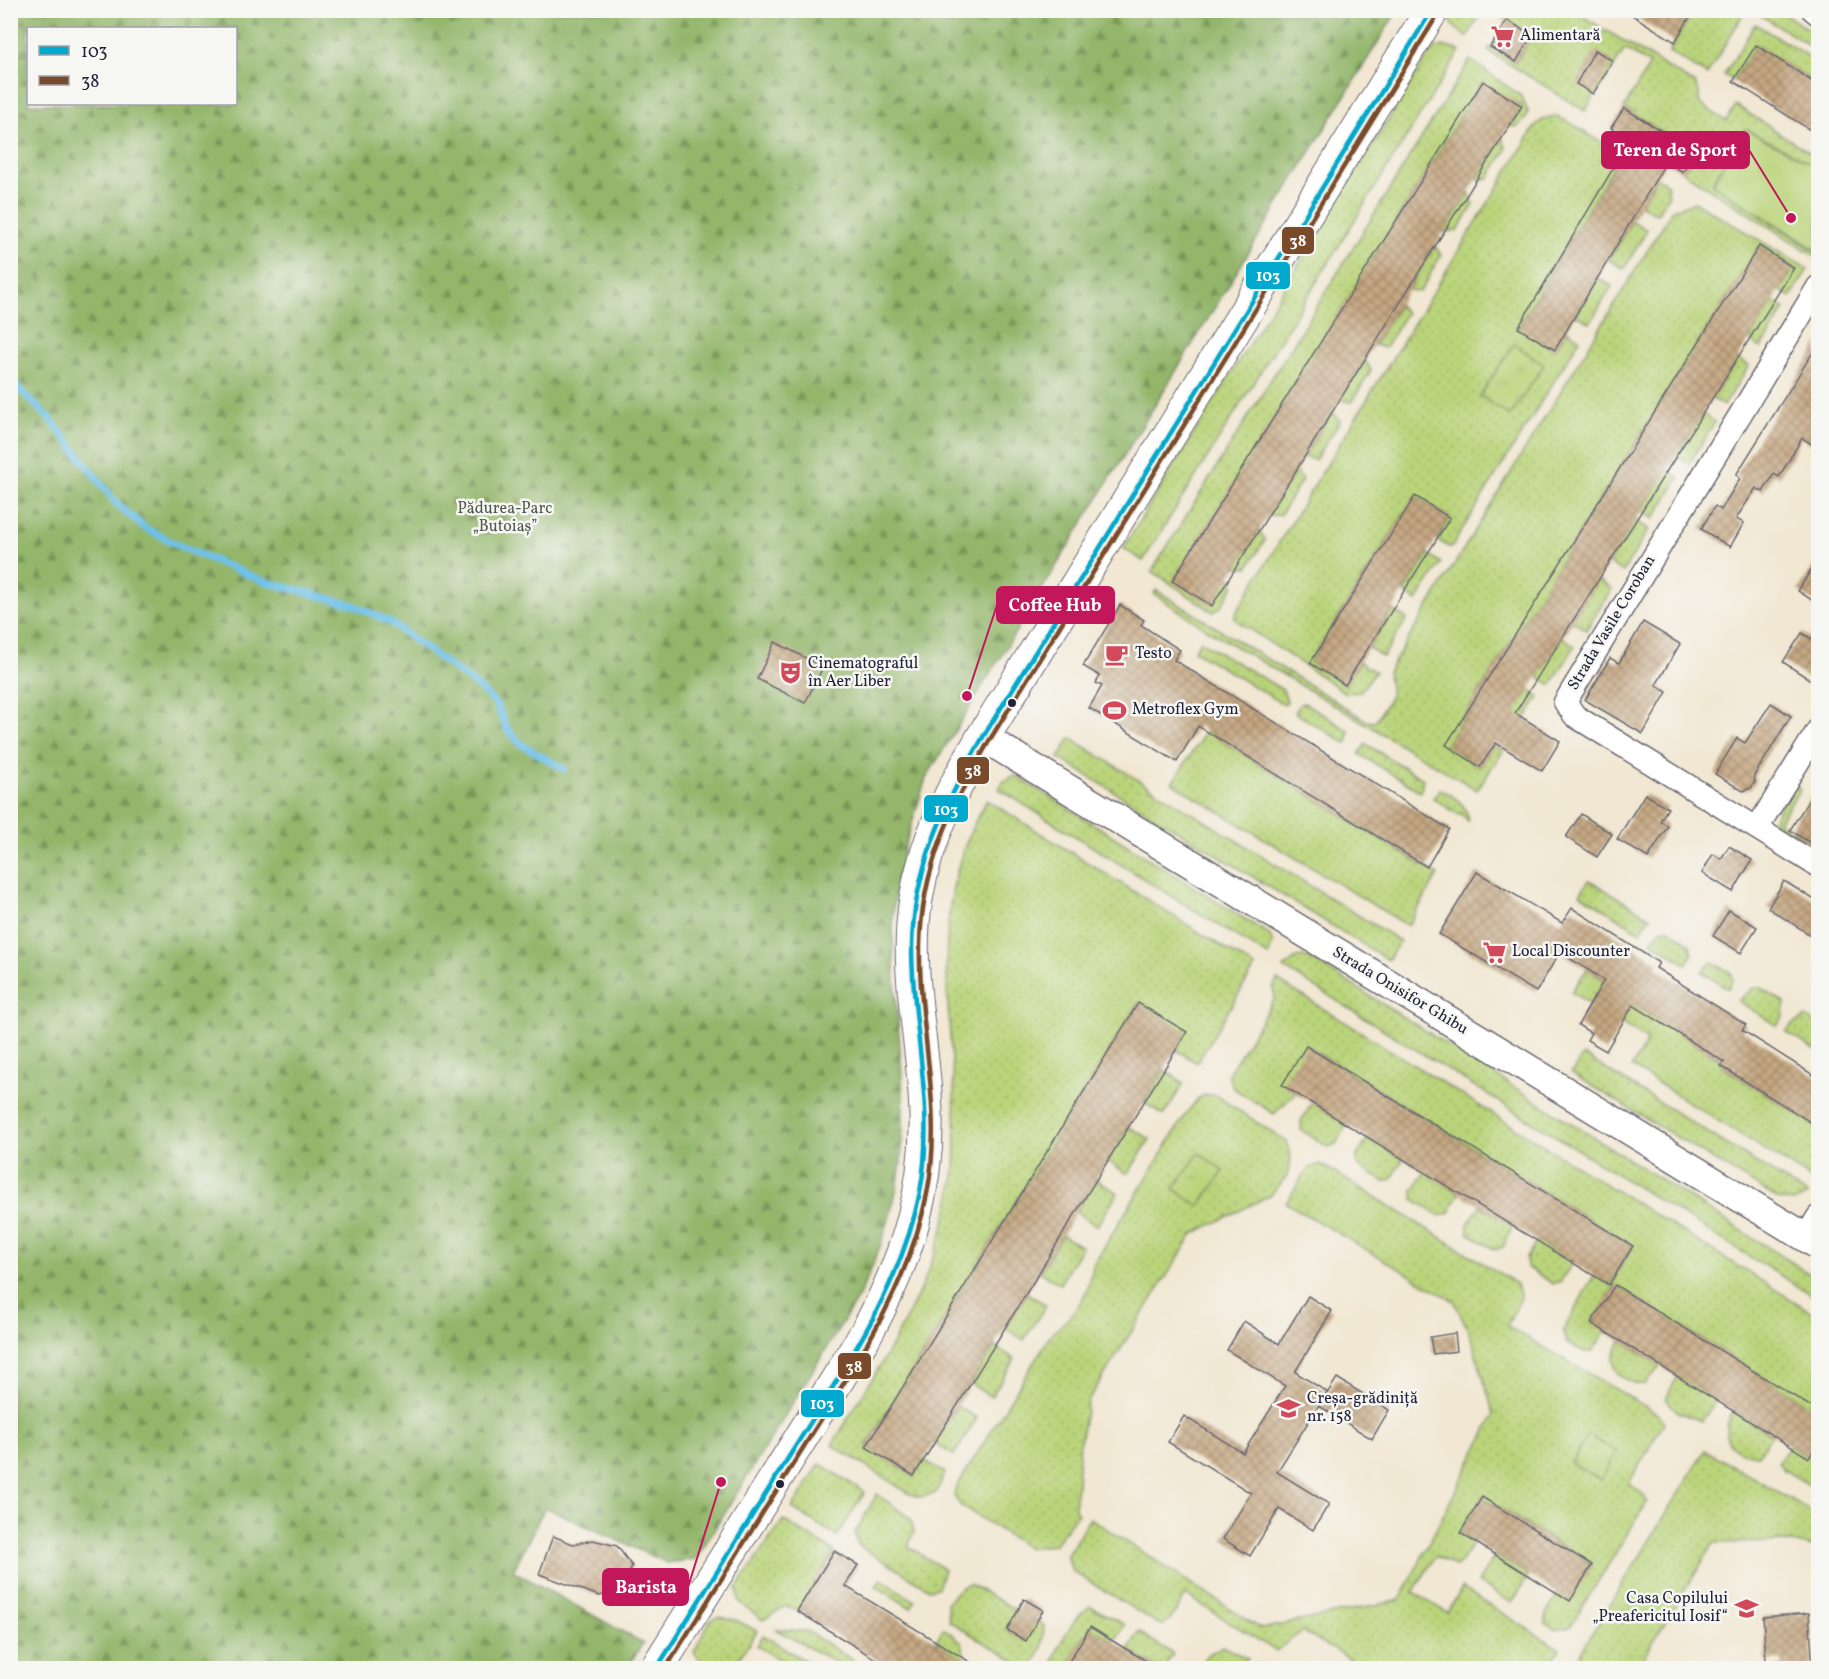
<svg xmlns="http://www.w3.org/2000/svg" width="1829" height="1679" font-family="Vollkorn,serif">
<defs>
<pattern id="grass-dots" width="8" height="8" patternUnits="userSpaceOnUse" patternTransform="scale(1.5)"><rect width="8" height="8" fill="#bad47a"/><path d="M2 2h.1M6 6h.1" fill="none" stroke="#a0b66a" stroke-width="1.8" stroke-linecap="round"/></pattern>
<pattern id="forest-firs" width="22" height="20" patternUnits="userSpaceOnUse" patternTransform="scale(1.5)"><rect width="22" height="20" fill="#93b66a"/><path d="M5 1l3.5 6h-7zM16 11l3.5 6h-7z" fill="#789458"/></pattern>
<pattern id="park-tufts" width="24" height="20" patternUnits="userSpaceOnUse" patternTransform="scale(1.5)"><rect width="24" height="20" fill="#bad47a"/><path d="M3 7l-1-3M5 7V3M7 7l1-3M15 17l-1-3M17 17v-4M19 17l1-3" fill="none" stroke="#a0b66a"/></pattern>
<pattern id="building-cross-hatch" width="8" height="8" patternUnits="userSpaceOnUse" patternTransform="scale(1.5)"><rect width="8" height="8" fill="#c6a883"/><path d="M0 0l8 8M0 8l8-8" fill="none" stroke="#a0886c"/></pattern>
</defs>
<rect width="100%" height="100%" fill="#f6f6f2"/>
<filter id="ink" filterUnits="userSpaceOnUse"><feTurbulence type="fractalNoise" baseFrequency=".0167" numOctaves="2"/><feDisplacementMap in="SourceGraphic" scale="12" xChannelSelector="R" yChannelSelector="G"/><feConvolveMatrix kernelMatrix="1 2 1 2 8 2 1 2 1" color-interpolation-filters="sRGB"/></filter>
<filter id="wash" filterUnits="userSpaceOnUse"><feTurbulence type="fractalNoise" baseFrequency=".008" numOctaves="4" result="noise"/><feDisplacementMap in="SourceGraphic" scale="24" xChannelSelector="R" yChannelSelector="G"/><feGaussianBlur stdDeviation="1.35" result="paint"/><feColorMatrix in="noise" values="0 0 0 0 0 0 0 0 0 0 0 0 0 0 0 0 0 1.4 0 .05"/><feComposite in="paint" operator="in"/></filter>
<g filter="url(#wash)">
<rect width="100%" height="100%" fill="#f1e7d2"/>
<g fill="url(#grass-dots)" stroke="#6e7b5a" stroke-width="1.5">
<path d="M1455 11H1483L1467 37 1452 25 1450 18Z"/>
<path d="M1499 11H1574L1695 84 1699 92V103L1726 121 1736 105 1818 158V167L1745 129 1712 184 1818 253V258L1683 172 1695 152 1624 108 1650 64 1625 49 1585 111 1488 51 1490 47 1516 62 1532 36 1497 14Z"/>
<path d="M1694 11H1733L1742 16 1707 75 1669 52Z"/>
<path d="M1762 11H1779L1818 35V51L1760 15Z"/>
<path d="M1755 24 1818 62V85L1756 45 1733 81 1724 75Z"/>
<path d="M1443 46 1460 51 1143 561 1123 548 1429 54 1436 48Z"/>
<path d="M1470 60 1521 96 1528 111 1526 118 1517 127 1510 126 1522 106 1482 82 1173 581 1230 577 1234 585 1220 608 1213 612 1152 571Z"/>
<path d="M1554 116 1569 122 1667 184 1669 194 1657 214 1641 205 1654 182 1617 161 1518 327 1555 350 1567 330 1580 339 1451 548 1437 540 1450 518 1415 496 1310 662 1345 685 1360 662 1375 672 1360 692 1346 693 1240 623 1235 619V614L1536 125 1544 119Z"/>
<path d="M1502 138 1507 149 1488 179H1477Z"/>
<path d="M1469 192 1474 205 1457 231 1444 232Z"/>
<path d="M1695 202 1808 269 1791 297 1780 290 1794 268 1759 246 1446 745 1480 767 1494 745 1503 751 1477 790 1208 630 1154 594 1156 590 1367 721 1375 722 1391 696 1388 672 1673 209Z"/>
<path d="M1632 221 1647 230 1624 269 1609 260Z"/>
<path d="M1435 246 1441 255 1420 292 1408 290Z"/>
<path d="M1598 278 1612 286 1590 323 1576 315Z"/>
<path d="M1773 301 1785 309 1761 348 1749 340Z"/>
<path d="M1399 305 1406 313 1385 348 1374 345Z"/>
<path d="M1737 358 1749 366 1724 406 1712 399Z"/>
<path d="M1365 360 1371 370 1352 402 1339 400Z"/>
<path d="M1332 412 1340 421 1315 460 1304 457Z"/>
<path d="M1703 414 1715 422 1689 464 1676 456Z"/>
<path d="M1667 470 1679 478 1654 519 1641 511Z"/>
<path d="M1296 471 1302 480 1280 515 1267 516Z"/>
<path d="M1635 520 1649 529 1623 572 1609 563Z"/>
<path d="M1259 530 1265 540 1248 567H1236Z"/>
<path d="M1428 554 1441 563 1417 601 1404 592Z"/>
<path d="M1598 580 1612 589 1586 630 1572 621Z"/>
<path d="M1393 610 1407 619 1383 657 1369 648Z"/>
<path d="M1562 637 1575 646 1551 685 1538 676Z"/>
<path d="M1200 641 1283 690 1287 701 1285 705 1194 651Z"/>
<path d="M1529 690 1539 697 1511 741 1501 734Z"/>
<path d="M1305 703 1349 731 1347 744 1295 713 1300 704Z"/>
<path d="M1206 731 1438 875 1408 926 1172 783Z"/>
<path d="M1070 738 1400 941 1388 960 1059 758Z"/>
<path d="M1366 744 1423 779 1421 792 1359 754Z"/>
<path d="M1015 775 1269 934 1273 943 1268 956 999 789 1003 782Z"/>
<path d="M1793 782 1800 789 1778 823 1818 848V856L1771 824Z"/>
<path d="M1440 789C1452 795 1470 806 1468 821L1461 813 1459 815 1433 798Z"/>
<path d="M987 800 1255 967 1197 1063 1176 1050 1186 1032 1138 1003 866 1446 913 1476 924 1460 945 1473 936 1493 920 1497 910 1494 832 1445C882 1361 938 1282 953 1183 958 1153 955 1122 954 1092 948 989 930 894 987 800Z"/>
<path d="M1589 880 1650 917 1640 932 1580 894Z"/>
<path d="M1669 929 1690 944 1692 955 1686 964 1651 941 1661 930Z"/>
<path d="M1303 957 1313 960 1818 1279V1299L1284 968 1296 958Z"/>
<path d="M1712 962 1731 973 1733 979 1728 989 1702 972Z"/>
<path d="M1587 969 1638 1001 1635 1006 1724 1062 1721 1066 1818 1127V1183L1632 1067 1648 1040 1571 992Z"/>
<path d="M1277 980 1818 1316V1411L1615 1285 1592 1323 1606 1331 1592 1352H1584L1566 1342 1563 1331 1594 1275 1610 1285 1633 1246 1307 1046 1295 1093 1274 1114 1233 1088 1228 1074 1275 998 1273 987Z"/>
<path d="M1759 987 1785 1003 1783 1017 1777 1026 1738 1001 1753 988Z"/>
<path d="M1806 1017 1818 1025V1052L1786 1032 1793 1024Z"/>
<path d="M1583 1055 1808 1195 1794 1202 1778 1199 1571 1073Z"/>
<path d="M1164 1070 1184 1083 1164 1115 1144 1103Z"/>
<path d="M1205 1095H1215L1287 1142 1291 1159 1287 1176 1271 1195 1193 1234 1088 1401 1080 1442 1075 1510 1078 1513 1054 1545 1028 1548 960 1505 954 1496 955 1489 1052 1333C1074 1316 1090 1293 1093 1265L1186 1114 1198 1098Z"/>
<path d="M1312 1103 1347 1124 1336 1144 1328 1147 1301 1130V1121Z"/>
<path d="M1129 1127 1150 1139 1128 1174 1107 1161Z"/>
<path d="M1368 1138 1403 1159 1392 1179 1384 1182 1357 1165V1156Z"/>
<path d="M1321 1164 1517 1284 1521 1298 1507 1326 1660 1415 1664 1422 1629 1483 1644 1495 1647 1502 1570 1627 1556 1630 1546 1624V1614L1558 1593 1570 1600 1592 1564 1482 1497 1460 1533 1474 1542 1457 1567 1436 1556 1413 1592 1447 1613 1462 1588 1560 1649 1547 1668H1531L1519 1662 1515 1668H1365L1302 1631 1276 1651 1186 1595 1170 1620 1163 1625 1158 1624 1072 1571 1067 1555 1090 1518 1261 1629 1400 1600 1494 1415 1471 1337 1454 1301 1286 1203 1307 1169Z"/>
<path d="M1425 1172 1459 1193 1449 1213 1440 1216 1413 1199V1190Z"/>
<path d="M1096 1179 1118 1193 1097 1226 1076 1212Z"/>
<path d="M1480 1206 1513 1226 1503 1247 1495 1250 1468 1233V1224Z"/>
<path d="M1062 1235 1082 1247 1060 1284 1040 1272Z"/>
<path d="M1537 1241 1573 1262 1561 1281 1553 1284 1527 1267 1526 1258Z"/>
<path d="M1027 1293 1046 1305 1024 1340 1005 1328Z"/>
<path d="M1621 1341 1660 1365 1646 1384C1633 1386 1612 1375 1613 1360 1613 1354 1618 1347 1621 1341Z"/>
<path d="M994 1346 1015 1359 991 1397 971 1384Z"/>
<path d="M1677 1376 1716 1400 1702 1421 1678 1412 1666 1399Z"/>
<path d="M957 1406 977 1418 954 1455 934 1443Z"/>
<path d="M1733 1411 1772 1435 1758 1455C1727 1452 1719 1437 1733 1411Z"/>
<path d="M1818 1442V1488L1816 1489 1784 1470 1778 1462 1790 1446 1809 1458Z"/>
<path d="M1705 1450 1818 1515V1548L1791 1542 1714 1543 1637 1668H1571Z"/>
<path d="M820 1464 865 1492 837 1536 792 1508Z"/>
<path d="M877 1494 911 1519 914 1532 908 1546 944 1569 938 1588 929 1589 858 1545 855 1533Z"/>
<path d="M783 1520 834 1551 797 1611 785 1606 763 1620 739 1602 737 1587Z"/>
<path d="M1495 1555 1529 1575 1512 1603 1478 1582Z"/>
<path d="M881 1579 915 1601 911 1608 876 1586Z"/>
<path d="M969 1584 1018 1611 1007 1630 1025 1641 1038 1619 1044 1626 1042 1648 1031 1668H1026L949 1621 947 1602 960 1588Z"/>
<path d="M1090 1606 1125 1625 1114 1642 1090 1627 1067 1665 1071 1668H1051C1057 1647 1072 1618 1090 1606Z"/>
<path d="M719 1617 736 1620 757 1631 733 1668C719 1669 701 1665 694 1652L710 1620Z"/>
<path d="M943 1628 962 1642 965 1660 936 1641Z"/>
<path d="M775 1629 807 1631 865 1668H846Z"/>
<path d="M1139 1632 1173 1654 1164 1668H1158L1128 1650Z"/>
<path d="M763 1635 817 1668H794L757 1646Z"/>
<path d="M1223 1646 1248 1659 1241 1668H1229L1219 1663 1216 1668H1197L1207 1655Z"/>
</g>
<path fill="url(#forest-firs)" stroke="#5a6c52" stroke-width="1.5" fill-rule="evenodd" d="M11 11H1397L926 778C913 822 894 869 893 915 891 997 909 1079 901 1161 896 1206 878 1256 859 1296L696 1559 667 1563 545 1507 513 1571 643 1643 627 1668H11ZM28 28H236V104H28Z"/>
<g fill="url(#park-tufts)" stroke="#6e7b5a" stroke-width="1.5">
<path d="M1514 344 1544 365 1510 416 1480 396Z"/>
<path d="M1199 1153 1224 1171 1199 1206 1174 1189Z"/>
<path d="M1588 1435 1617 1452 1601 1480 1571 1463Z"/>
</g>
<path fill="#bad47a" stroke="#6e7b5a" stroke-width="1.5" d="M1745 129 1818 167V251L1712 184Z"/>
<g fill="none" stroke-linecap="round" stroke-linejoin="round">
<path stroke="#6ec1ea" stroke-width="7" d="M10 380 52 421 117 504 145 528 182 547 263 581 351 604 390 622 477 686 496 704 507 729 521 744 564 769"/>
</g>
<g id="blocks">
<g fill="url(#building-cross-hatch)">
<path d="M1624 10H1694L1675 42Z"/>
<path d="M1507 20 1532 35 1516 62 1490 47Z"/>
<path d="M1756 45 1818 85V135L1733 81Z"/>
<path d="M1595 50 1613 61 1593 94 1576 84Z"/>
<path d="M1483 81 1522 106 1212 606 1172 581Z"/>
<path d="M1624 108 1696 152 1683 172 1666 162 1555 350 1518 328 1630 140 1611 128Z"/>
<path d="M1759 246 1794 268 1515 713 1560 741 1542 771 1496 743 1480 767 1446 745Z"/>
<path d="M1818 344V448L1802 438 1779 477 1774 474 1763 492 1756 488 1736 519 1744 523 1730 547 1701 529 1715 506 1721 510 1740 478 1736 475Z"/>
<path d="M1415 496 1450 518 1345 685 1310 663Z"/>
<path d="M1818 558V604L1798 591Z"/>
<path d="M1120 605 1144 620 1141 625 1180 650 1174 660 1449 829 1427 867 1198 726 1177 762 1089 708 1102 686 1096 683 1100 676 1083 666Z"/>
<path d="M1643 622 1680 644 1656 685 1667 692 1643 734 1585 700 1610 658 1619 663Z"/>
<path d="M1802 633 1818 643V685L1783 662Z"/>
<path d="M775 642 823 667 805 703 757 679Z"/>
<path d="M1771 703 1791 716 1754 776 1755 782 1751 788 1743 791 1715 774 1737 738 1745 743Z"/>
<path d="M1818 785V848L1790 830Z"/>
<path d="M1645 794 1668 808 1660 821 1668 826 1648 858 1617 839Z"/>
<path d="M1581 814 1612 834 1597 857 1566 837Z"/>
<path d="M1729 846 1752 860 1733 892 1702 873 1713 854 1721 859Z"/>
<path d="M1477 872 1562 923 1572 908 1659 963 1656 968 1746 1025 1742 1030 1818 1078V1127L1721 1066 1724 1062 1633 1005 1606 1051 1587 1040 1591 1033 1578 1025 1604 980 1560 952 1536 992 1439 934Z"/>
<path d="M1784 881 1818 902V940L1768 908Z"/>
<path d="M1729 910 1757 927 1741 953 1713 936Z"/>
<path d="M1138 1003 1187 1032 914 1476 866 1447Z"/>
<path d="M1306 1046 1633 1246 1609 1285 1282 1085Z"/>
<path d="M1615 1285 1818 1411V1442L1809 1458 1591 1323Z"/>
<path d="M1308 1296 1332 1311 1295 1372 1327 1392 1277 1472 1329 1504 1313 1530 1279 1509 1250 1556 1223 1539 1251 1493 1168 1442 1184 1416 1243 1453 1285 1386 1227 1350 1244 1321 1279 1344Z"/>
<path d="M1455 1333 1457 1351 1433 1354 1430 1337Z"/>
<path d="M1337 1378 1389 1410 1372 1439 1319 1406Z"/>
<path d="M1482 1497 1592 1565 1570 1601 1460 1533Z"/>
<path d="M553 1536 573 1544 593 1540 617 1546 632 1566 622 1591 599 1596 539 1574Z"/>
<path d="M834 1551 858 1565 845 1586 980 1668H890L797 1611Z"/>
<path d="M1024 1599 1043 1610 1026 1641 1007 1630Z"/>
<path d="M1809 1613 1813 1668H1783L1782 1660 1766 1661 1763 1617Z"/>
<path d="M1090 1627 1121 1646 1158 1668H1065Z"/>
</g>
</g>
</g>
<g filter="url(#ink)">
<use href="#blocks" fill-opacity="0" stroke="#6a6770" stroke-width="1.5"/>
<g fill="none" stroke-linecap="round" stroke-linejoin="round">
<defs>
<g id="minor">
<path d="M1813 10 1818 14"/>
<path d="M1818 287 1565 702 1575 716 1818 866"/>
<path d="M1757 828 1818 730"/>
<path d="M1806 1237 1818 1217"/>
</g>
<path id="tertiary" d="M983 737 1818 1245"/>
<path id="secondary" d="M657 1668 864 1337C907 1261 932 1183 925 1094 921 1031 905 963 916 899 926 838 952 790 983 737L1432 10"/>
</defs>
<use href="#minor" stroke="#6a6770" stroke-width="25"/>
<use href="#tertiary" stroke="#6a6770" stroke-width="31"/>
<use href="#secondary" stroke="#6a6770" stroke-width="35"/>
<use href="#minor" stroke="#fff" stroke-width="22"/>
<use href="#tertiary" stroke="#fff" stroke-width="28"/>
<use href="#secondary" stroke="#fff" stroke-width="33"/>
<defs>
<path id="bus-1" d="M657 1668C703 1594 749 1521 795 1447 846 1366 901 1287 920 1192 936 1109 912 1029 912 947 913 870 945 803 983 737L1432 10"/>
<path id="bus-2" d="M666 1668C711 1595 757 1522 803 1448 854 1367 908 1289 927 1194 944 1110 918 1029 920 945 921 870 952 805 989 741L1438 14"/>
</defs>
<use href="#bus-1" stroke="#f6f6f2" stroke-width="9"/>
<use href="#bus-2" stroke="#f6f6f2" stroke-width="9"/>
<use href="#bus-1" stroke="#00a9ce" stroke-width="4.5"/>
<use href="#bus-2" stroke="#7a4b2a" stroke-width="4.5"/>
</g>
</g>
<defs>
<symbol id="supermarket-bare" viewBox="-9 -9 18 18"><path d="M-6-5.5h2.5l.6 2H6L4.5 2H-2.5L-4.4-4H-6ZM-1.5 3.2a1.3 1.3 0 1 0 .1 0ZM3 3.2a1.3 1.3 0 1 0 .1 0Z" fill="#d1495b" stroke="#f6f6f2" stroke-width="2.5" paint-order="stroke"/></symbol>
<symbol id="cafe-bare" viewBox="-9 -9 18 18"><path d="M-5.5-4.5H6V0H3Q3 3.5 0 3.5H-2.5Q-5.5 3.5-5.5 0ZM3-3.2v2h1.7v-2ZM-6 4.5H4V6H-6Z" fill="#d1495b" stroke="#f6f6f2" stroke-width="2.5" paint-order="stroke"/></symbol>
<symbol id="theatre-bare" viewBox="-9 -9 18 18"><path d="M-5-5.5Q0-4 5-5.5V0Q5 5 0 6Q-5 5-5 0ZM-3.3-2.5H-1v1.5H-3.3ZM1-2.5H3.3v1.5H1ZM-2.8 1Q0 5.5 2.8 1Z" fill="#d1495b" stroke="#f6f6f2" stroke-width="2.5" paint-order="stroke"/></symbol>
<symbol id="stadium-bare" viewBox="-9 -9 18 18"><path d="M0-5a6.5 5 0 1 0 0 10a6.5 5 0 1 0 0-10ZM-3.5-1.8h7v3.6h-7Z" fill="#d1495b" stroke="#f6f6f2" stroke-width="2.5" paint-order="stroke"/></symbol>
<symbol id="school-bare" viewBox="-9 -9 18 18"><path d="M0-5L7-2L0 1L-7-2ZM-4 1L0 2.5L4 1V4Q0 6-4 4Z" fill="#d1495b" stroke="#f6f6f2" stroke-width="2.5" paint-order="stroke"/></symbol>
</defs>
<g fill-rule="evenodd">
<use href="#supermarket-bare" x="1486" y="20" width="33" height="33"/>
<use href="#cafe-bare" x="1100" y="638" width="33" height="33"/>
<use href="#theatre-bare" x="774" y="656" width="33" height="33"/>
<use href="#stadium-bare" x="1098" y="694" width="33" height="33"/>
<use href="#supermarket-bare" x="1478" y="936" width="33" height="33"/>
<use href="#school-bare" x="1272" y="1392" width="33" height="33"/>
<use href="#school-bare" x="1730" y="1592" width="33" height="33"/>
</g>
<g fill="#22223b" stroke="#f6f6f2" stroke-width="2">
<circle cx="1012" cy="703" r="5"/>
<circle cx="780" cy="1484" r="5"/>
</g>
<g text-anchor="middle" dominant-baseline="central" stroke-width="5" stroke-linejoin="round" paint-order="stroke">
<g font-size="16" fill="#22223b" stroke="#f6f6f2" text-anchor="start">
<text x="1520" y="36">Alimentară</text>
<text x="1135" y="654">Testo</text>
<text x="808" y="664">Cinematograful<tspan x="808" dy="18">în Aer Liber</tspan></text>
<text x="1132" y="710">Metroflex Gym</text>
<text x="1512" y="952">Local Discounter</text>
<text x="1307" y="1399">Creșa-grădiniță<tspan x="1307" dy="18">nr. 158</tspan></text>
<text x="1728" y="1599" text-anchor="end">Casa Copilului<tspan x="1728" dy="18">„Preafericitul Iosif“</tspan></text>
</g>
<g font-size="16" fill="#50574e" stroke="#f6f6f2">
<text x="505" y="509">Pădurea-Parc<tspan x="505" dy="18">„Butoiaș”</tspan></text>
</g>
<g font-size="16" fill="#22223b" stroke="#f6f6f2">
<text transform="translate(1612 623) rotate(-59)">Strada Vasile Coroban</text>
<text transform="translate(1400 991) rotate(31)">Strada Onisifor Ghibu</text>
</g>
</g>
<path fill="none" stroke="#c2185b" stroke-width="2" d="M1791 218L1749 150M967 696L997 605M721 1482L688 1587"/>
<g fill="#c2185b" stroke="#f6f6f2" stroke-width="2">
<circle cx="1791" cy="218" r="6"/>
<circle cx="967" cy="696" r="6"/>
<circle cx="721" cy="1482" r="6"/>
</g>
<g fill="#c2185b" stroke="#c2185b" stroke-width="2">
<rect x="1602" y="132" width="147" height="36" rx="6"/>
<rect x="997" y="587" width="117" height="36" rx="6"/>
<rect x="603" y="1569" width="85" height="36" rx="6"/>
</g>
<g font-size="18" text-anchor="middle" font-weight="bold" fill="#fff">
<text x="1675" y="156">Teren de Sport</text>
<text x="1055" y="611">Coffee Hub</text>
<text x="646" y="1593">Barista</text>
</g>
<g stroke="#f6f6f2" stroke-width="2">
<rect x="1281" y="226" width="34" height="29" rx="6" fill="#7a4b2a"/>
<rect x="1245" y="261" width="46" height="29" rx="6" fill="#00a9ce"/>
<rect x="956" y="756" width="34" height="29" rx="6" fill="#7a4b2a"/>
<rect x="923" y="794" width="46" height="29" rx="6" fill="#00a9ce"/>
<rect x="837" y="1352" width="35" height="28" rx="6" fill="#7a4b2a"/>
<rect x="800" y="1389" width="45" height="29" rx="6" fill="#00a9ce"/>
</g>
<g font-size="16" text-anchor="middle" font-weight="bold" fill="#fff">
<text x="1298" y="246">38</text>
<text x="1268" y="281">103</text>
<text x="973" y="776">38</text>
<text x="946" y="815">103</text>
<text x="854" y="1372">38</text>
<text x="822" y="1409">103</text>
</g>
<rect width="1829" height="1679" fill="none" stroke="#f6f6f2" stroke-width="36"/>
<rect x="27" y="27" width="210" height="78" fill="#f6f6f2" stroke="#a1a1a9" stroke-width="1.5"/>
<rect x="39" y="46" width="30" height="9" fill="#00a9ce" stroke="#a1a1a9" stroke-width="1.5"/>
<text x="81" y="57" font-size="18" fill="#22223b">103</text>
<rect x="39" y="76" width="30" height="9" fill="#7a4b2a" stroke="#a1a1a9" stroke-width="1.5"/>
<text x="81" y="87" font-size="18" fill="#22223b">38</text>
</svg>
